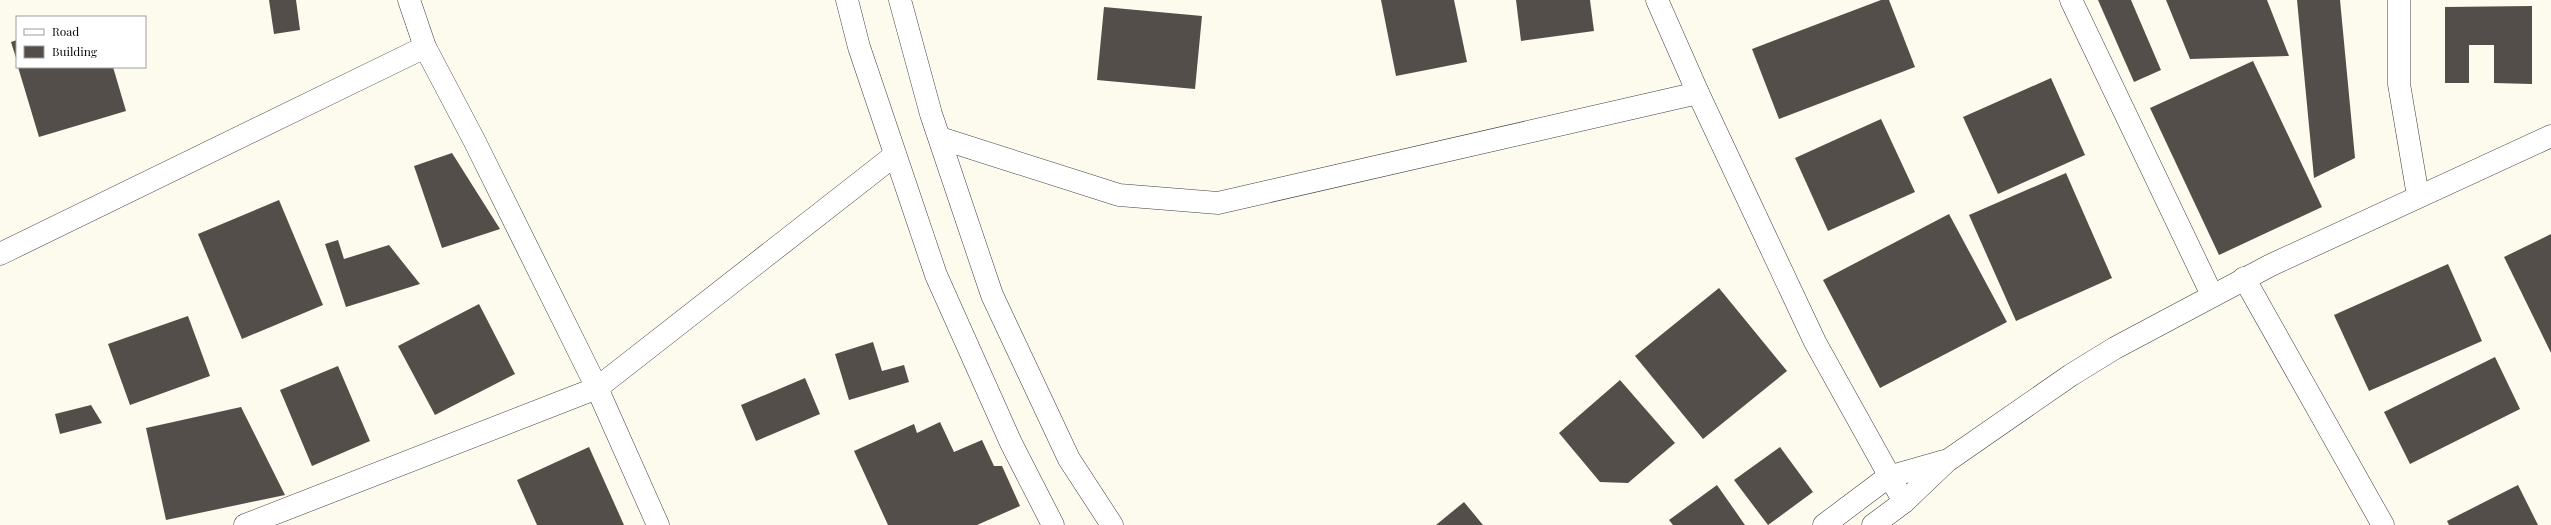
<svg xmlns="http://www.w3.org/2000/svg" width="2551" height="525" font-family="'Playfair Display',serif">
<rect width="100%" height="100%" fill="#fdfbee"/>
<g fill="#544e4a">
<path d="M269 0H296L300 30 274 34Z"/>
<path d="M1381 0H1454L1467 62 1396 76Z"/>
<path d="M1516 0H1590L1594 31 1521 41Z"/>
<path d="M1881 0H1889L1915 67 1779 119 1752 49Z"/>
<path d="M2098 0H2131L2161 70 2134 82Z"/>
<path d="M2166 0H2267L2289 56 2190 59Z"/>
<path d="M2297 0H2340L2355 158 2314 178Z"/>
<path d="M2532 6V84L2494 83V45H2469V83H2445V7Z"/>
<path d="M1104 7 1202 16 1195 89 1097 80Z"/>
<path d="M17 40V61L11 42Z"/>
<path d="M2253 61 2322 207 2219 255 2150 108Z"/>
<path d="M18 67H113L126 111 39 137Z"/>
<path d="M2051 78 2085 155 1998 194 1963 117Z"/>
<path d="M1881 119 1915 192 1828 231 1795 158Z"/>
<path d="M452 153 500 229 442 248 414 166Z"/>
<path d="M2066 173 2112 278 2016 321 1969 215Z"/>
<path d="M279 200 323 305 242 339 198 234Z"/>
<path d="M1949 214 2007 322 1880 388 1823 280Z"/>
<path d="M2551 234V353L2504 257Z"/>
<path d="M338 240 344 259 389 245 420 284 346 307 325 244Z"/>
<path d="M2448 264 2482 341 2369 391 2334 315Z"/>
<path d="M1719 288 1787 371 1703 439 1635 356Z"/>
<path d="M479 304 515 374 435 415 398 346Z"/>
<path d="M188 316 210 376 130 405 108 344Z"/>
<path d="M873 342 882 371 904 365 909 382 849 400 835 354Z"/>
<path d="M2495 357 2520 409 2410 464 2384 412Z"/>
<path d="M338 366 370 441 312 466 280 390Z"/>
<path d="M805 378 820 414 756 441 741 405Z"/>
<path d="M1620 380 1675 443 1628 483 1600 482 1559 433Z"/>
<path d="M91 405 102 423 60 434 55 414Z"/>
<path d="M241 407 285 495 166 520 146 428Z"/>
<path d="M940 422 954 452 982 440 994 466H1002L1020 506 977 525H888L854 451 914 424 917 433Z"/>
<path d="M589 447 624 525H537L517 480Z"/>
<path d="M1780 447 1813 492 1768 525 1734 480Z"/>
<path d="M1717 485 1745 525H1673L1669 520Z"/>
<path d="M2518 485 2538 525H2449L2447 521Z"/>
<path d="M1464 502 1483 525H1436Z"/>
</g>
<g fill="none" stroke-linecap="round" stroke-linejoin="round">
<defs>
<g id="minor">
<path d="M409 0 425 47 474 140 597 388 658 525"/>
<path d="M1657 0 1698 93 1815 342 1904 502"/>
<path d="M2071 0 2212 295"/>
<path d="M2399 0V84L2418 196"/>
<path d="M940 138 1119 195 1218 203 1698 93"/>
<path d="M0 254 425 47"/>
<path d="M2244 278 2383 525"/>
<path d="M245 525 597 388 895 155"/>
</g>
<g id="tertiary">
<path d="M847 0 859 47 936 275 1011 443 1053 525"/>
<path d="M900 0 931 114 992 295 1069 459 1112 525"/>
<path d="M1824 525 1888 477 1944 461"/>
<path d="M1873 525 1904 502 1947 461 2071 375 2115 348 2271 265 2551 136"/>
</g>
</defs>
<use href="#minor" stroke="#3f3f3f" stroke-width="23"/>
<use href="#tertiary" stroke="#3f3f3f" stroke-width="23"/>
<use href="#minor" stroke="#fff" stroke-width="22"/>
<use href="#tertiary" stroke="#fff" stroke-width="22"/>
</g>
<rect x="16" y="16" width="130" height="52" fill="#ffffff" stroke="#9e9e9e"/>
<rect x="24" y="29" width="20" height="6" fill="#ffffff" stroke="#9e9e9e"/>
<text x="52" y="36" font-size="12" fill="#0c0c0c">Road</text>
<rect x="24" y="46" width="20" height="12" fill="#544e4a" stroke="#9e9e9e"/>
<text x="52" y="56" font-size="12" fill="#0c0c0c">Building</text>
</svg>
